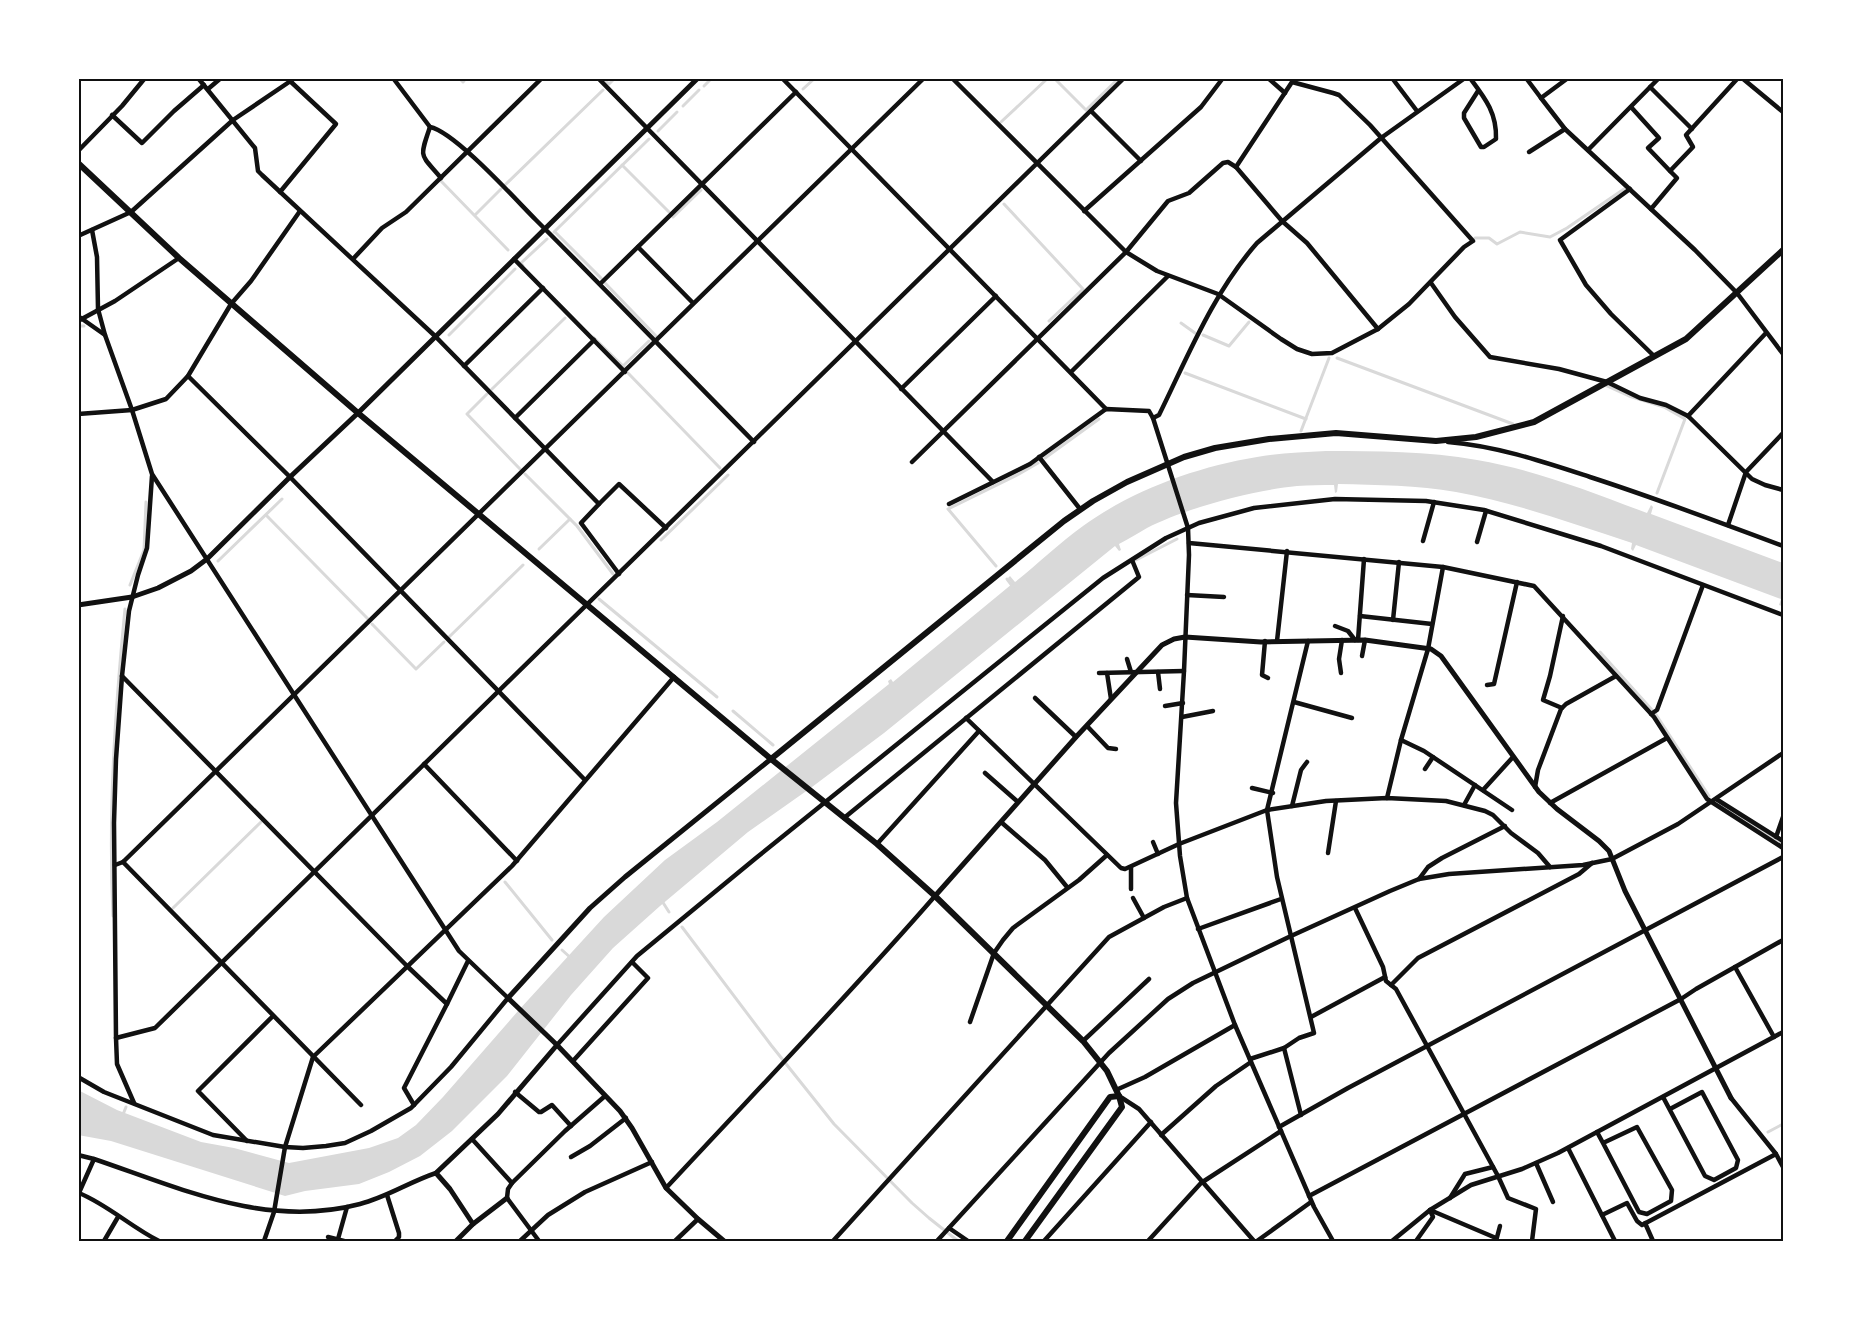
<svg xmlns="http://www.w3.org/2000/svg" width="1861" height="1319" font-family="'Sofia Sans Condensed',sans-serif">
<rect width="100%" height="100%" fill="#fff"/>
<path fill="#d9d9d9" d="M1326 451C1377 451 1427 451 1477 460 1536 470 1591 492 1647 513L1651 505 1653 507 1651 514 1783 563V603L1782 606 1779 605 1781 599 1636 545 1633 551 1631 549 1632 543C1574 524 1517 503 1456 492 1418 485 1377 485 1338 484L1337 492 1335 493 1334 485C1322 485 1309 485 1297 486 1254 490 1186 508 1147 528 1138 533 1129 539 1119 544L1121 550 1119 551 1115 546 884 733 812 787 748 832 660 906 613 948 571 995 507 1076 452 1131 420 1156 389 1172 359 1184 305 1191 285 1196 111 1141 78 1135V1090L117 1110 201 1142 234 1148 289 1163 369 1148 398 1138 416 1125 443 1097 518 1011 604 917 665 860 717 822 889 684 888 681 891 679 893 682 1012 584 1008 578 1010 576 1015 582C1038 564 1059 543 1083 526 1133 490 1196 467 1257 457 1280 453 1303 452 1326 451Z"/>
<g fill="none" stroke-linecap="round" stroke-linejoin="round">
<g stroke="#d9d9d9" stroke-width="3">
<path d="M459 78 463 82 466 78"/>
<path d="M602 78 609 84 615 78"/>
<path d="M1054 78 1086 110 1119 78"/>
<path d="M704 86 712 78"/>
<path d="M803 89 815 78"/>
<path d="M683 106 699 90"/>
<path d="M1001 122 1048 78"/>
<path d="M658 131 677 112"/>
<path d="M622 165 669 212"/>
<path d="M441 181 508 250"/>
<path d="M505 185 603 90"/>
<path d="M1004 204 1083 289 1049 321"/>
<path d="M475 215 501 189"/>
<path d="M673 217 701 190"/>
<path d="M554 232 649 139"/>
<path d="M555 232 601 278"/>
<path d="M1475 238H1489L1497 244 1520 232 1550 237 1567 228 1624 189"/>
<path d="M523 266 521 263 547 239"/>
<path d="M605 283 656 336"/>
<path d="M1181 323 1195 333"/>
<path d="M78 326H84"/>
<path d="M449 335 515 269"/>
<path d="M1203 335 1229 346 1249 322"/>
<path d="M593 337 624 367"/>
<path d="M1337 358 1513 424"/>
<path d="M623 366 649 341"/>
<path d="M628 373 720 468"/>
<path d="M1185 373 1306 419"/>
<path d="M1607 386 1629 396 1664 407 1685 419 1657 493"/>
<path d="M492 389 565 318"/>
<path d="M487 394 467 414 520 469"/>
<path d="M1301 431 1329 358"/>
<path d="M1045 458 1099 419"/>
<path d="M525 474 577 526 613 574"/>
<path d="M266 515 368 619"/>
<path d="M661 540 728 475"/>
<path d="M539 549 570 519"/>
<path d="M1136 560 1177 539"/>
<path d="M218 561 282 499"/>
<path d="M996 566 948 509 1019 474 1038 463"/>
<path d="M1007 579 1013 587"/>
<path d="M130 585 144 550 146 502"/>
<path d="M599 599 717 697"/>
<path d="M372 624 416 669 444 642"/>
<path d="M448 638 523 565"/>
<path d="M1600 652 1653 711"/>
<path d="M733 711 773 745"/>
<path d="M1655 713 1709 796"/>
<path d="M1720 804 1773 839"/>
<path d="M1776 840 1783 845"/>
<path d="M505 882 552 940"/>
<path d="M662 901 669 912"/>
<path d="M173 908 261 822"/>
<path d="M113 916C108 813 115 711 125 609"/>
<path d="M682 927 771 1045 834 1124 912 1203 929 1218 958 1241"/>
<path d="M562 950 572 959"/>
<path d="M122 1117 126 1107"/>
<path d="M1768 1132 1783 1124"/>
</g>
<g stroke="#111" stroke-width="4.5">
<path d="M198 78 255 148 258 171 262 175 435 336 599 504 581 523 619 574"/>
<path d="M393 78 430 127C455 132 515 199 536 220 609 293 681 368 754 442"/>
<path d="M598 78 993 482"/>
<path d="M782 78 1106 409"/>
<path d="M952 78 1126 252 1157 271 1218 294 1281 339 1297 349 1312 354 1332 353 1378 329 1409 304 1464 247 1473 241 1370 125 1339 95 1333 93 1292 82 1236 167"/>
<path d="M1268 78 1285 93"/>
<path d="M1392 78 1417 111"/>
<path d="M1470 78C1485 98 1497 113 1496 139L1484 147H1481L1464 118V113L1478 91"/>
<path d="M1526 78 1541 98 1568 78"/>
<path d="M1742 78 1783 112"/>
<path d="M1650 87 1692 129"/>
<path d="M208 89 221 78"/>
<path d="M1541 98 1565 129 1695 250 1737 293 1783 354"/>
<path d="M1631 107 1659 138 1648 148 1670 171"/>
<path d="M1091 111 1141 161"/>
<path d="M112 115 142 143 174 111 204 85"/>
<path d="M430 127C419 159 420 153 441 178"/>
<path d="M1588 150 1659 78"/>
<path d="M78 151 122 106 145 78"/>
<path d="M1529 152 1565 129"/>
<path d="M1630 189 1560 240 1586 285 1611 314 1654 356"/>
<path d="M280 192 336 124 290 81"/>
<path d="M1651 209 1677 178 1670 171 1693 147 1686 135 1738 78"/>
<path d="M1084 211 1201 107 1223 78"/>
<path d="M92 230 97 257 98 309 105 335"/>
<path d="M78 236 131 212 233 120 295 78"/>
<path d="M638 247 693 303"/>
<path d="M353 259 382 228 406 212 542 78"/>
<path d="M514 259 625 372"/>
<path d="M1431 283 1455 317 1490 357 1559 369 1607 382 1640 398 1666 405 1688 416 1752 479 1765 485 1783 490"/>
<path d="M600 284 796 92"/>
<path d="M78 316 105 335 132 410 152 474 459 951 508 998 451 1067 411 1108 371 1131 345 1143 326 1146 303 1148 285 1147 213 1135 104 1092 78 1077"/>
<path d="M78 321 115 301 179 258"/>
<path d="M464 366 543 288"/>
<path d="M1071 372 1168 276"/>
<path d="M188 376 290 477 585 780"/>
<path d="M901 389 996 296"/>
<path d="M78 414 132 410 166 399 188 376 231 304 251 281 300 211"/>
<path d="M1688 416 1766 333"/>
<path d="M515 418 594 340"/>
<path d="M1153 418 1188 528 1189 555 1184 671 1176 803 1180 856 1187 898 1235 1025 1314 1207 1333 1241"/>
<path d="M1448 442C1497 446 1544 462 1590 477 1655 498 1719 522 1783 546"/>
<path d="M1039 457 1080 509"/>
<path d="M912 462 1126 252 1168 201 1189 193 1223 163 1228 162 1236 167 1282 221 1307 243 1378 329"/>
<path d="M599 504 619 484 666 528"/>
<path d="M949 504 1030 464 1106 409 1149 411 1153 418 1159 415C1188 356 1213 293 1257 243L1381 138 1465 78"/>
<path d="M1728 525 1746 472 1783 433"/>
<path d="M1423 541 1434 502"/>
<path d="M1477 542 1486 511"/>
<path d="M1189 543 1443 567 1534 586 1654 717 1707 799 1783 848"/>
<path d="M1187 595 1224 597"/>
<path d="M1360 616 1432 624"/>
<path d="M1393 620 1399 562"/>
<path d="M1335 626 1348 631 1355 640"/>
<path d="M1358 640 1364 559"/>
<path d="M1265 641 1262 675 1268 678"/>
<path d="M1277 641 1287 551"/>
<path d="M1362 656 1365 640"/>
<path d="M1127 659 1131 672"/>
<path d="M1158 672 1160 689"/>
<path d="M1099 673 1184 671"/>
<path d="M1107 673 1111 699"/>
<path d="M1341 673 1339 659 1342 640"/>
<path d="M122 676 407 966 447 1004 468 961"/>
<path d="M1487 685 1494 684 1517 582"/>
<path d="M1035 698 1076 737"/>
<path d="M1294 702 1352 718"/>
<path d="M1165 706 1183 703"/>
<path d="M1562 708 1543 700 1550 676 1563 616"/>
<path d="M1651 714 1657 710 1703 585"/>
<path d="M1182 717 1213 711"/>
<path d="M966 718 1121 868 1125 869 1179 844 1267 810 1326 801 1387 798 1446 801 1485 811 1493 815 1511 833 1538 853 1550 867"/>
<path d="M1087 726 1108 748 1116 749"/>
<path d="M1401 740 1424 751 1512 810"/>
<path d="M424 764 517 861"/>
<path d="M1425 769 1433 757"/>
<path d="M985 773 1018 802"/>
<path d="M1535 787 1538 770 1561 709 1566 704 1616 676"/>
<path d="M1252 788 1273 793"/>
<path d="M1483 790 1513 757"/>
<path d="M1387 798 1401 740 1428 649 1443 567"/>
<path d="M1716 799 1783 841"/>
<path d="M1550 803 1667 738"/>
<path d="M1464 805 1475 785"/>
<path d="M1292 806 1301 770 1307 762"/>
<path d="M844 818 1139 577 1132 560"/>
<path d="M1001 822 1045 860 1067 887"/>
<path d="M1776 837 1783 817"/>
<path d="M1153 842 1158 854"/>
<path d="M877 844 979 731"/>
<path d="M1328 853 1336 801"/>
<path d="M123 862 361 1105"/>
<path d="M115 865 123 862C390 601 657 340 924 78"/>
<path d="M1131 867V889"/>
<path d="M1419 879 1428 867 1442 858 1505 826"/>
<path d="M1133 898 1144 918"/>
<path d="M1355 908 1383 967 1386 981 1396 989 1498 1176 1508 1198 1536 1209 1532 1241"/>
<path d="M1198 929 1281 899"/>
<path d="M1735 967 1774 1037"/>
<path d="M1391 985 1418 958 1579 874 1592 863"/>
<path d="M1311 1017 1385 977"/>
<path d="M970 1022 994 953 1003 940 1013 928 1079 880 1107 855"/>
<path d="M116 1038 155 1028 1124 78"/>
<path d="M1083 1041 1149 979"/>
<path d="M557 1045 637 956 756 858 1103 578 1166 538 1199 523 1254 508 1335 499 1426 501 1484 510 1601 546 1783 615"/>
<path d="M1284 1048 1301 1115"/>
<path d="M1250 1059 1284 1048 1299 1038 1314 1033 1277 877 1267 810 1308 641"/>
<path d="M573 1061 648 978 632 962"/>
<path d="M1116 1090 1145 1077 1235 1025"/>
<path d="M515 1092 539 1112H541L552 1105 571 1126"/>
<path d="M1119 1096 1139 1109 1254 1241"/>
<path d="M1663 1097 1705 1176 1714 1180 1736 1168 1738 1160 1702 1092 1670 1109"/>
<path d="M1731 1098 1776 1154 1783 1167"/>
<path d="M134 1103 117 1064 116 1038 114 823 116 759 122 676 129 611 138 575 147 548 152 476"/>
<path d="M414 1105 404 1088 447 1004"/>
<path d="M1279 1127 1348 1088 1783 857"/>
<path d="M1597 1132 1603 1143 1639 1212 1647 1214 1671 1201 1672 1190 1637 1127 1603 1143"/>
<path d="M1161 1135 1216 1086 1251 1062"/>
<path d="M472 1139 512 1183 508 1189 507 1198 539 1241"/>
<path d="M247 1141 198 1091 273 1016"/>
<path d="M1568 1148 1615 1241"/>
<path d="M78 1155 94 1159C180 1188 266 1229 360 1204 387 1197 409 1182 436 1173"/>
<path d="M571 1157 590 1146 626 1118"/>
<path d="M1536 1163 1553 1202"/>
<path d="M512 1183 565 1131 605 1096"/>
<path d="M666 1188C756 1091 848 996 935 896"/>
<path d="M79 1193C108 1205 131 1227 159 1241"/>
<path d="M78 1195 94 1159"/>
<path d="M387 1195 399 1233V1237L395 1241"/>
<path d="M1309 1196 1681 999 1696 989 1783 940"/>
<path d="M1450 1198 1465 1174 1493 1167"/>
<path d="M1430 1210 1496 1238"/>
<path d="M1602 1215 1627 1203 1637 1221 1642 1225 1776 1154"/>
<path d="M1645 1223 1653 1241"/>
<path d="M949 1228 968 1241"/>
<path d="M328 1237 344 1241"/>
<path d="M338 1239 347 1207"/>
<path d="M104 1241 118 1217"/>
<path d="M264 1241 274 1212 285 1147 313 1057 512 866 674 677"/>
<path d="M520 1241 548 1215 585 1192 652 1162"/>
<path d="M675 1241 698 1219"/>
<path d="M833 1241 1109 937 1164 907 1187 898"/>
<path d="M937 1241 1109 1053 1168 999 1193 983 1291 936 1390 891 1419 879 1449 874 1583 865 1612 859 1678 824 1783 753"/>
<path d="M1044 1241 1151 1122"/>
<path d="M1148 1241 1201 1183 1281 1131"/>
<path d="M1257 1241 1311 1202"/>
<path d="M1392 1241 1430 1210 1471 1185 1522 1169 1558 1153 1783 1032"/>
<path d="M1416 1241 1433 1217 1430 1210"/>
<path d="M1496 1241 1500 1226"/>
</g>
<g stroke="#111" stroke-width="5">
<path d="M78 605 132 597 158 588 191 571 207 559 290 477 358 413 698 78"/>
<path d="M935 896 1076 737 1162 645 1174 639 1185 637 1261 642 1365 640 1431 649 1441 656 1539 792 1557 809 1599 841 1609 851 1625 891 1731 1098"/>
<path d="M473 1224 450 1189 436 1173 498 1114 557 1045"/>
<path d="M456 1241 473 1224 507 1198"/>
<path d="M724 1241 698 1219 666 1188 632 1128 620 1111 557 1045 508 998 590 908 625 877 771 759"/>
</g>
<g stroke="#111" stroke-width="6">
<path d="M78 163 179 258 358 413 771 759 877 844 935 896 1083 1041 1107 1071 1119 1096 1122 1107 1025 1241"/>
<path d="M771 759 1064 521 1093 501 1127 482 1184 457 1215 448 1269 439 1336 433 1436 441 1476 437 1534 422 1686 339 1783 250"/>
<path d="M1007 1241 1110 1097 1119 1096"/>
</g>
</g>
<rect width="1861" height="1319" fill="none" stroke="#ffffff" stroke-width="159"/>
<rect x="80" y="80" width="1702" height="1160" fill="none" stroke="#111" stroke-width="2"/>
</svg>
